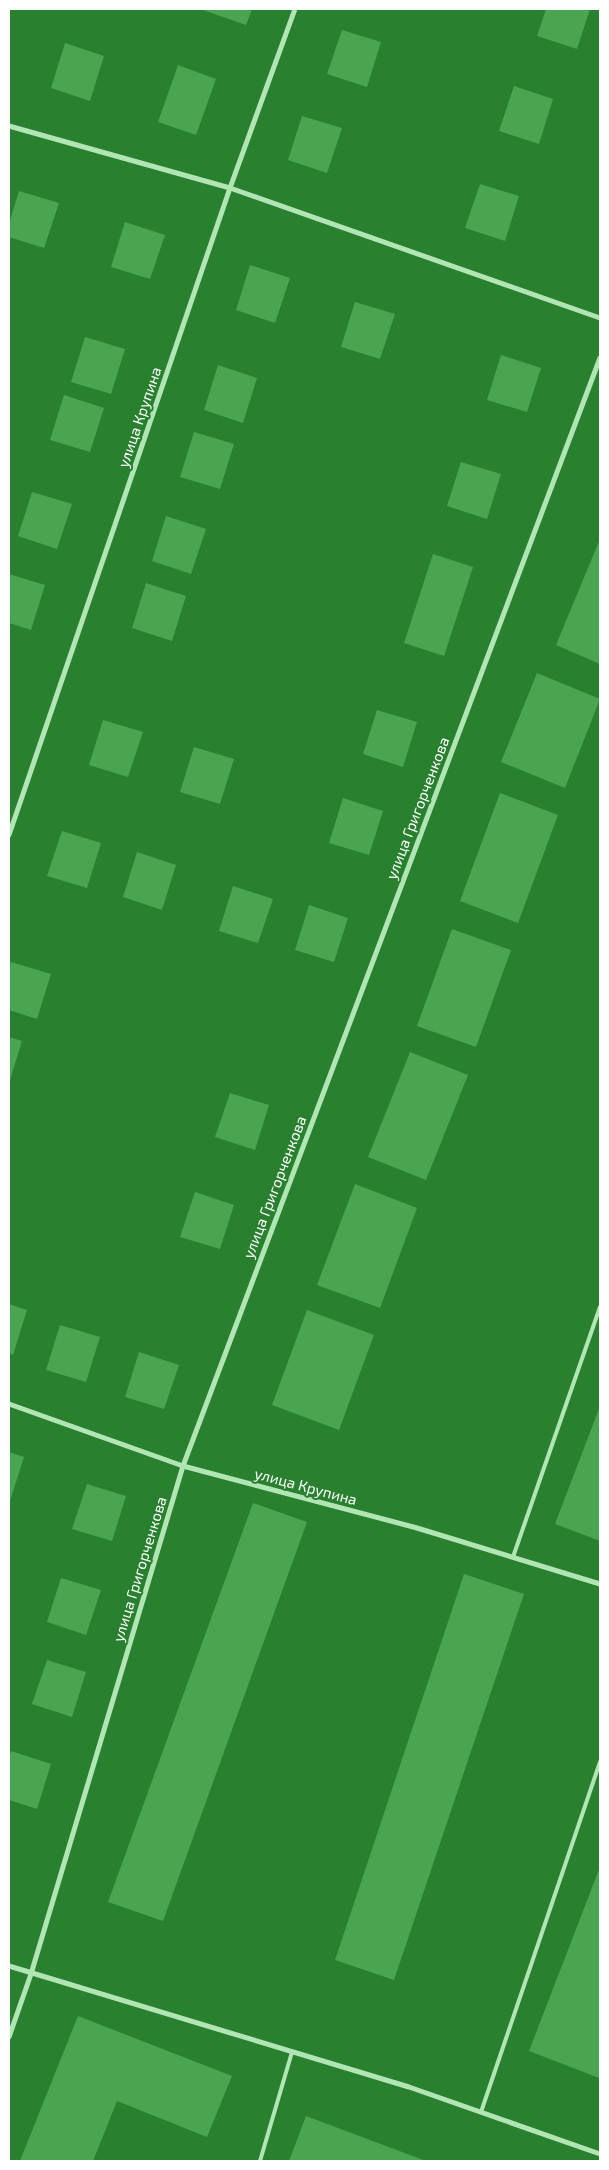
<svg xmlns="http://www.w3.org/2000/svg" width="609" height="2170" font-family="'Exo 2',sans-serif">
<rect width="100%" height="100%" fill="#29802f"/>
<g fill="#49a54f">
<path d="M200 9H252L246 25Z"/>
<path d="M546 9H590L577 49 537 36Z"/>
<path d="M342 30 381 42 367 87 327 74Z"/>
<path d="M65 43 104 56 90 101 51 88Z"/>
<path d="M178 65 216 79 196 135 158 122Z"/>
<path d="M514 86 553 99 539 144 499 131Z"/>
<path d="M302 116 342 128 327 173 288 160Z"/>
<path d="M480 184 519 196 505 241 465 228Z"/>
<path d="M19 191 59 203 44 248 9 237V224Z"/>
<path d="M125 222 165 235 150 279 111 267Z"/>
<path d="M250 265 290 278 275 323 236 310Z"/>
<path d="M355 302 395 314 380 359 341 347Z"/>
<path d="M85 337 125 349 111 394 71 382Z"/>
<path d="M501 355 541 368 527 412 487 400Z"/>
<path d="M218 365 257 378 243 423 204 410Z"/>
<path d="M64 395 104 408 90 452 50 440Z"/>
<path d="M194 432 234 444 220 489 180 477Z"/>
<path d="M461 462 501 474 487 519 447 506Z"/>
<path d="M32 492 72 504 57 549 18 536Z"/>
<path d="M166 516 206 529 191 574 152 561Z"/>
<path d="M600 539V664L556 645Z"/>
<path d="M433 554 473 567 444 656 404 643Z"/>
<path d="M9 574 45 585 31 630 9 623Z"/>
<path d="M146 583 186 596 172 641 132 628Z"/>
<path d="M537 673 600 699 565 788 501 762Z"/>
<path d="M377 710 417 722 403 767 363 754Z"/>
<path d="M103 720 143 732 128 777 89 765Z"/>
<path d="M194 747 234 759 220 804 180 792Z"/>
<path d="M500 793 558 815 518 923 460 901Z"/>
<path d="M343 798 383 811 369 855 329 843Z"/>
<path d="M62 831 101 843 87 888 47 876Z"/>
<path d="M137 852 176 865 162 910 123 897Z"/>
<path d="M233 886 273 899 258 943 219 931Z"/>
<path d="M309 905 348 918 334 962 295 950Z"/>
<path d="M452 929 511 950 476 1047 417 1026Z"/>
<path d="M11 962 51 974 37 1019 9 1010V969Z"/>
<path d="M9 1037 22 1041 9 1083Z"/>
<path d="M410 1052 468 1075 426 1180 368 1157Z"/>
<path d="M230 1093 269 1105 255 1150 215 1137Z"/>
<path d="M355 1184 417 1208 380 1308 317 1285Z"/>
<path d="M195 1192 234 1205 220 1249 180 1237Z"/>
<path d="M9 1304 27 1310 13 1355 9 1353Z"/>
<path d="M307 1310 374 1335 339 1430 272 1405Z"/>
<path d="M60 1325 100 1337 86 1382 46 1370Z"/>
<path d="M139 1352 179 1365 164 1409 125 1397Z"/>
<path d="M600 1406V1541L555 1524Z"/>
<path d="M9 1452 24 1457 9 1504Z"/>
<path d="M87 1484 126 1496 112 1541 72 1529Z"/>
<path d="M253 1503 307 1522 163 1921 108 1902Z"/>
<path d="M464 1574 524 1594 394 1980 335 1960Z"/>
<path d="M61 1578 101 1590 86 1635 47 1622Z"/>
<path d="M47 1660 86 1672 72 1717 32 1704Z"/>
<path d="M11 1751 51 1764 37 1809 9 1800V1758Z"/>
<path d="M600 1867V2075L599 2078 529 2051Z"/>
<path d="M78 2016 232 2076 207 2137 117 2101 93 2161H20Z"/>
<path d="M306 2116 426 2161H289Z"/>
</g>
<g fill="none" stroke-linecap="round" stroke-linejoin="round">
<g stroke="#b1e6b4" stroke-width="4">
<path d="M513 1557 600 1307"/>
<path d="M481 2112 600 1762"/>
<path d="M260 2161 292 2052"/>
</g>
<g stroke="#b1e6b4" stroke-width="5">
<path d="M9 126 230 188 600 318"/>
<path d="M9 835 230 188 295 9"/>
<path d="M9 1404 183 1466 417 1528 600 1584"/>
<path d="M9 1966 409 2087 600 2154"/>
<path d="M9 2037 31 1974 183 1466 600 358"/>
</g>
</g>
<g text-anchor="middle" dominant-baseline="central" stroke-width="4" stroke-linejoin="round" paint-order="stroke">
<g font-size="15" fill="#fff" stroke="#29802f">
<text transform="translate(139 417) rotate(-71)">улица Крупина</text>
<text transform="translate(417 808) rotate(-69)">улица Григорченкова</text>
<text transform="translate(274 1187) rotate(-69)">улица Григорченкова</text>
<text transform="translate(306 1486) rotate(15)">улица Крупина</text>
<text transform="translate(139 1569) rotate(-73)">улица Григорченкова</text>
</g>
</g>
<rect width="609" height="2170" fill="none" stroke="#ffffff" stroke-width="20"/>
</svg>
